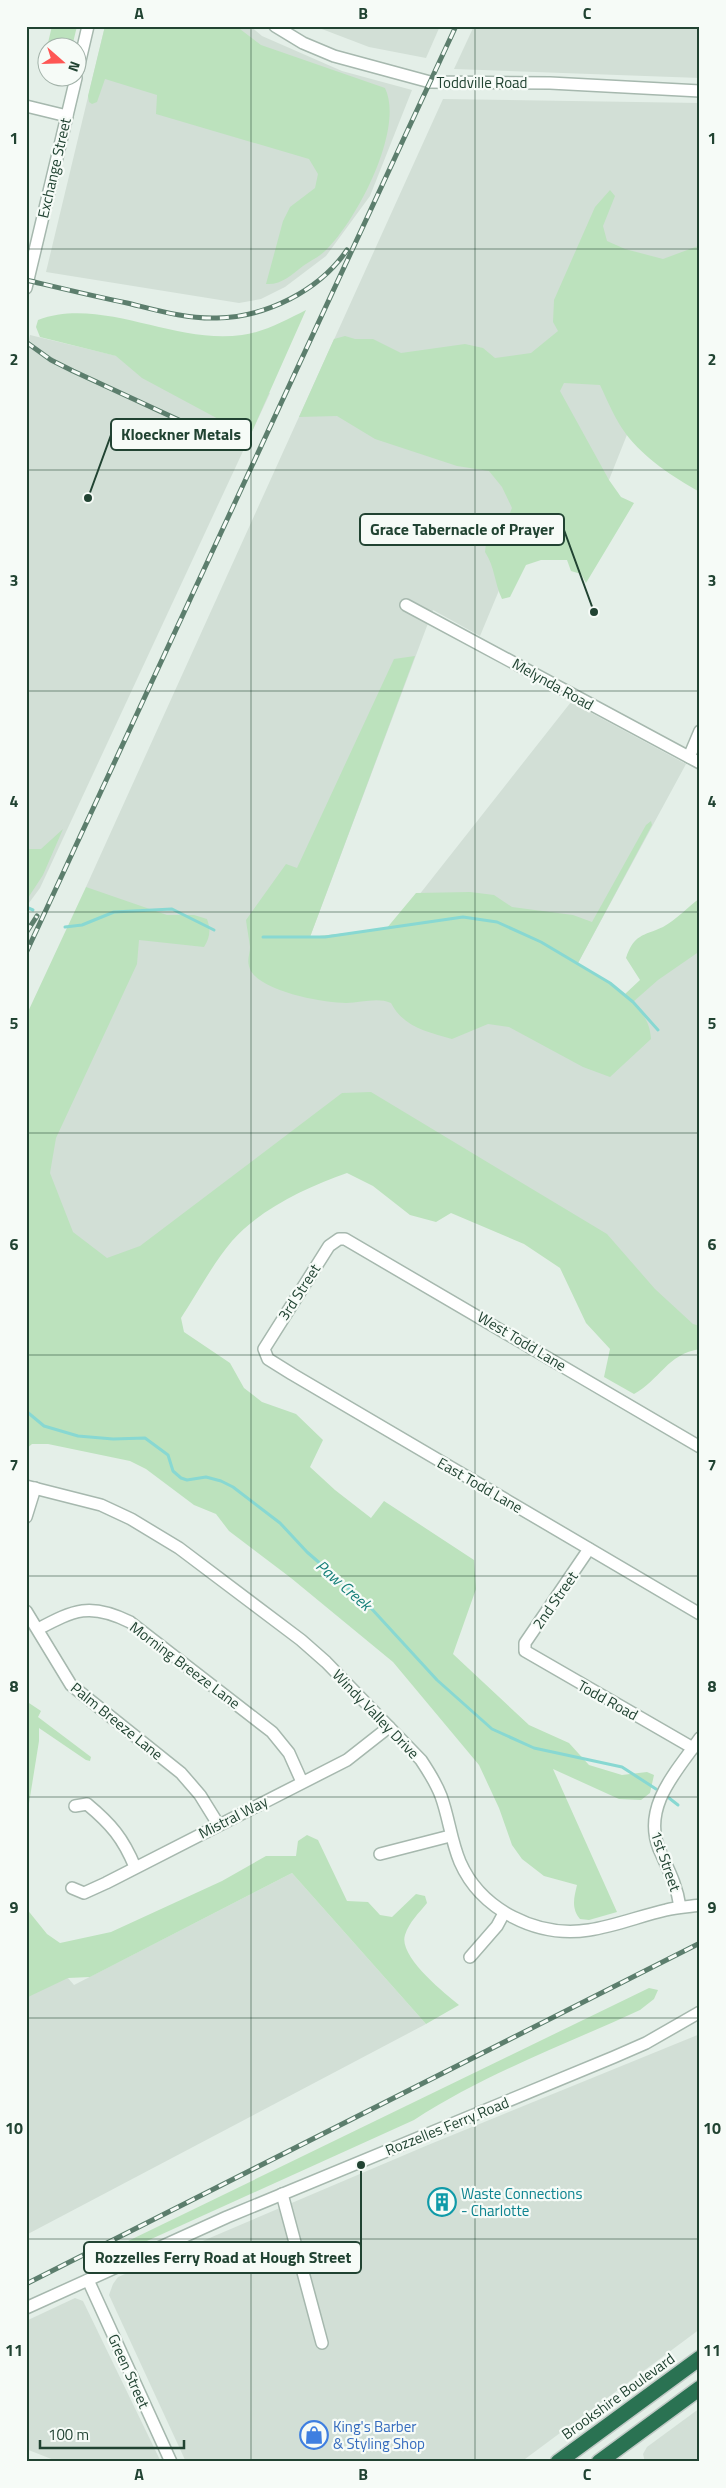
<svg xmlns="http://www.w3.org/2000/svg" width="726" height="2488" font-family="'Titillium Web',sans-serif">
<rect width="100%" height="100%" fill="#e4efe8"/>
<g fill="#d2dfd6">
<path d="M105 26H250L262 36 342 71 412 90 370 196 326 256 285 287 261 299 239 303 46 272Z"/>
<path d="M314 26H440L426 58 369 47Z"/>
<path d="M474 26H700V78L454 69Z"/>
<path d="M443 99 700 103V271L693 269 601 500 629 502 593 568 525 528 480 636 433 610 310 937 393 928 571 702 686 764 578 963 610 983 627 997 700 930V1340L600 1251 354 1120 97 1332 26 1100 84 913 86 887Z"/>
<path d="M30 335 270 393 40 888 26 907V353Z"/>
<path d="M292 1873 426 2024 26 2235V1929L74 1985Z"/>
<path d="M700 2034V2329L521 2462H186L109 2295 113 2284 118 2277 428 2145Z"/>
<path d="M75 2298 83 2301 161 2462H59L26 2449V2321Z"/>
<path d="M700 2408V2462H645L643 2454 647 2447Z"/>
</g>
<g fill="#bce2bd">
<path d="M52 26H77L72 47 48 48 47 74 41 72Z"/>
<path d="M105 26H236L261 45 385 88C405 129 356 222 325 251 319 257 310 261 303 266 291 275 282 285 266 284L283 221 290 207 315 188 318 174 309 159 156 114 157 95 105 79 97 102 92 104 89 102 88 96Z"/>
<path d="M610 190 615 196 603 226 607 241 625 249 663 259 698 246 700 243V492C673 477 644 458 626 434 615 419 608 402 600 385L564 383 560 391 609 480 621 497 634 503 586 583 581 574 571 571 567 560H541L526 565 510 597 502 599C494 582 495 567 485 552L487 535 504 527 512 508 502 487 489 471 457 466 375 439 337 416 299 417 334 339 345 336 355 339H373L401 353 465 344 483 348 495 358 531 353 558 331 553 322 554 300 595 207Z"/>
<path d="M306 310 250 436 142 378 116 356 40 337 36 327 38 320C102 296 175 345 242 335 265 332 286 320 306 310Z"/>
<path d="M415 656 310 937 386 929 416 893 470 892 494 895 512 907 573 915 592 922 646 825 651 821 652 825 578 963 610 983 625 994 640 980 626 958C634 934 643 936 663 927 676 920 688 907 700 898V951L658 980 633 1002C643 1014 650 1022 651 1039L610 1077 583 1067 509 1027 488 1024 452 1039C428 1032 403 1027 391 1003 377 997 361 1003 346 1003 324 1003 254 991 249 966 247 960 250 953 250 947 249 938 247 929 246 920L286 864 297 868 394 659Z"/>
<path d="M63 829 43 875 26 901V849H41Z"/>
<path d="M86 887 167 915H194L207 919C211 930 210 937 204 947L139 940 137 964 56 1138 50 1173 73 1232 107 1258 140 1246 342 1093 371 1092 607 1234 655 1289 693 1324 700 1326V1349C667 1354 660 1380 634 1394L604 1377 610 1349 586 1323 560 1268 524 1244 451 1213 436 1222 410 1215 373 1186 347 1173C307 1187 260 1209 232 1241 214 1262 196 1295 181 1318L184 1332 230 1363 244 1388 262 1402 296 1414 323 1440 310 1467 335 1490 371 1518 384 1501 474 1560 476 1589 453 1654 529 1725 569 1743 589 1765 622 1775 647 1772 654 1775 650 1793 641 1800 619 1799 553 1769 617 1912 589 1920 580 1919C571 1908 574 1898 577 1885L544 1876 522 1859 512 1845 499 1808 479 1765 393 1662 291 1578 229 1531 216 1514 194 1505 146 1469 130 1461 48 1444H32L26 1449V1016Z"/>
<path d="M26 1701 41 1711 38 1717 91 1757 90 1761 86 1760 39 1728V1741L26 1822Z"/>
<path d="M307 1835 318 1840 347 1901 368 1902 380 1915 392 1917 416 1894 425 1896 427 1903C419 1913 409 1922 405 1935 398 1956 444 1993 459 2005L426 2024 292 1873 90 1977 68 1978 26 1998V1908L47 1934 60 1943 111 1932 222 1881 266 1856H296L298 1841Z"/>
<path d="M649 1988 658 1990 654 1999 640 2010C564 2045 485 2074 414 2120L127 2250H120L124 2243Z"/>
</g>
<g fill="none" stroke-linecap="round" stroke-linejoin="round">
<g stroke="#88d8d2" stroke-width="3">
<path d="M26 907 33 910"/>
<path d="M65 927 82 925 114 912 172 909 214 930"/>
<path d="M263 937H325L463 917 497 922 541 942 610 983 633 1002 658 1030"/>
<path d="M26 1411 44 1426 78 1436 113 1439 145 1438 168 1455 173 1471 181 1478 187 1480 206 1477 221 1481 233 1487 280 1523 307 1552 370 1607 437 1680 492 1729 534 1748 622 1767 656 1789"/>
<path d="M669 1798 678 1805"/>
</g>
<defs>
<g id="minor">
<path d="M275 26 303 43 334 56 430 82 550 83 700 91"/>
<path d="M78 69 88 26"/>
<path d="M26 106 67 116"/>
<path d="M26 288 76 78"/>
<path d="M406 605 700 763"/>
<path d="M689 757 700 731"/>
<path d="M700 1447 345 1239H339L329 1246 264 1349 268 1359 292 1374 700 1614"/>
<path d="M26 1486 101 1505 131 1519 179 1548 301 1640 326 1662 421 1760C429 1772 436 1783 441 1796 449 1818 451 1841 460 1862 481 1910 537 1938 589 1930 615 1926 640 1916 666 1910 677 1907 688 1907 700 1905"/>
<path d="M26 1517 35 1488"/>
<path d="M589 1549 525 1643V1651L693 1748"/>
<path d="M26 1611 71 1685 181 1773 200 1795 218 1824"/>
<path d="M38 1629C74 1610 90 1602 130 1622L272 1732 289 1753 302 1782"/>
<path d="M75 1806 87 1804C111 1824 123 1838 135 1867"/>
<path d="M380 1854 450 1836"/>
<path d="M72 1888 84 1893 106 1883 347 1760 389 1727"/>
<path d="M680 1907C677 1885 668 1869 659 1849 642 1806 677 1771 700 1738"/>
<path d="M470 1957 497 1926 504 1913"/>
<path d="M282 2194 322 2343"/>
<path d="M88 2280 171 2462"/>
<path d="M26 2308 227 2217 614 2057 646 2043 700 2012"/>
</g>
<g id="highway">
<path d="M558 2462 700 2358"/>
<path d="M599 2462 700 2388"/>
</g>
</defs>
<use href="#minor" stroke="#a6b8ae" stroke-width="14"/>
<use href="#highway" stroke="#c1cac6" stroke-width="18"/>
<use href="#minor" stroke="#fff" stroke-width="11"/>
<use href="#highway" stroke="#2a7252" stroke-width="15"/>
<defs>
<g id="rail">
<path d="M26 280C60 288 93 296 127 303 156 310 186 319 217 318 266 317 319 291 347 250"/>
<path d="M26 342 51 360 73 371 235 446"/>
<path d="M26 933 37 916"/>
<path d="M26 953 456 26"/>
<path d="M26 2284 700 1943"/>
</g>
</defs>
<use href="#rail" stroke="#5c7e6d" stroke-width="5"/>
<use href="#rail" stroke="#f6fbf7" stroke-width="3" stroke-dasharray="9" stroke-linecap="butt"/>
</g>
<path fill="none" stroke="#214332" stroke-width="1" stroke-opacity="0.55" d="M251 26V2462M475 26V2462M26 249H700M26 470H700M26 691H700M26 912H700M26 1133H700M26 1355H700M26 1576H700M26 1797H700M26 2018H700M26 2239H700"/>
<defs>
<symbol id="building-ring" viewBox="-11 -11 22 22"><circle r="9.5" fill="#f6fbf7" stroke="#0f9aa8" stroke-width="1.5"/><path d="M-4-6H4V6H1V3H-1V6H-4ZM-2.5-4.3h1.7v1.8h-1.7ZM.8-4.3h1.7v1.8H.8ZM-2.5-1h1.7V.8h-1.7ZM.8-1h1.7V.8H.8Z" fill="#0f9aa8"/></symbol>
<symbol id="shop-ring" viewBox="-11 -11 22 22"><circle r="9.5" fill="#f6fbf7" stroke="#3f7fe0" stroke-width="1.5"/><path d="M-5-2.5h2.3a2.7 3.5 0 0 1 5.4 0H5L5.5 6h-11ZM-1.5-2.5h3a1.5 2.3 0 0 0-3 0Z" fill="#3f7fe0"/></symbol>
</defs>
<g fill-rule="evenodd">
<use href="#building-ring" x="426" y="2186" width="32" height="32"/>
<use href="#shop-ring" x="298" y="2419" width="32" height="32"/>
</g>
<g text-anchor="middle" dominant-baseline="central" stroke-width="4.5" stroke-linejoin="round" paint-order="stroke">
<g font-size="15" fill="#214332" stroke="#f6fbf7">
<text x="482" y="82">Toddville Road</text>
<text transform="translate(54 168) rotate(-77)">Exchange Street</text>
<text transform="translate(553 684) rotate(29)">Melynda Road</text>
<text transform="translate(299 1292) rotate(-57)">3rd Street</text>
<text transform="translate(522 1341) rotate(31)">West Todd Lane</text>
<text transform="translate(480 1485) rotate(30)">East Todd Lane</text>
<text transform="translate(555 1600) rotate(-55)">2nd Street</text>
<text transform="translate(185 1665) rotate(37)">Morning Breeze Lane</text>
<text transform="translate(608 1700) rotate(29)">Todd Road</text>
<text transform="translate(376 1714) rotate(46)">Windy Valley Drive</text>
<text transform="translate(117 1721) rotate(39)">Palm Breeze Lane</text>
<text transform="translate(233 1817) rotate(-27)">Mistral Way</text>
<text transform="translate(666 1861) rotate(71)">1st Street</text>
<text transform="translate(447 2126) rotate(-22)">Rozzelles Ferry Road</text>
<text transform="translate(129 2371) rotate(66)">Green Street</text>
<text transform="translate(618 2396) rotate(-36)">Brookshire Boulevard</text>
</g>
<g font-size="15" fill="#0d838f" stroke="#f6fbf7" text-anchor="start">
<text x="461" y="2193">Waste Connections<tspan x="461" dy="17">- Charlotte</tspan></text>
</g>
<g font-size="15" fill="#366cbe" stroke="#f6fbf7" text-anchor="start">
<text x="333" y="2426">King's Barber<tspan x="333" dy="17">&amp; Styling Shop</tspan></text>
</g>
<g font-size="16" font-style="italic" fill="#157f79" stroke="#f6fbf7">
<text transform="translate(344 1585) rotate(41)">Paw Creek</text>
</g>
</g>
<path fill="none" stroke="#214332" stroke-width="2" d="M88 498L111 435M594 612L564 530M361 2165L361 2257"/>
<g fill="#214332" stroke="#f6fbf7" stroke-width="2">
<circle cx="88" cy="498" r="5"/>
<circle cx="594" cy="612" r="5"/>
<circle cx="361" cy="2165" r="5"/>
</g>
<g fill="#f6fbf7" stroke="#214332" stroke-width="2">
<rect x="111" y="419" width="140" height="31" rx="5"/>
<rect x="360" y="514" width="204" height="31" rx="5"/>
<rect x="84" y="2242" width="277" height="31" rx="5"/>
</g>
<g font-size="16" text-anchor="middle" font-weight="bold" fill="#214332">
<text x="181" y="440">Kloeckner Metals</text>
<text x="462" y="535">Grace Tabernacle of Prayer</text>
<text x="223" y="2263">Rozzelles Ferry Road at Hough Street</text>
</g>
<rect width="726" height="2488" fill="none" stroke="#f6fbf7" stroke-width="55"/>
<g transform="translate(62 62) rotate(110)"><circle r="24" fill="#f6fbf7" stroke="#a1b1a8"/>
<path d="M0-4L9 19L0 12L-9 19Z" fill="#fe5654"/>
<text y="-8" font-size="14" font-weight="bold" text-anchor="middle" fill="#214332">N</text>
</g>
<path d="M40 2440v8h144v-8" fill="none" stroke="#214332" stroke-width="2.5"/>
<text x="48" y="2440" font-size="15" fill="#214332" stroke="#f6fbf7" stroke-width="4" paint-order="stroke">100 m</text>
<rect x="28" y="28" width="670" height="2432" fill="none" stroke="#214332" stroke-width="2"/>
<g font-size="16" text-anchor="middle" font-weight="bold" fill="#214332">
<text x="139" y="19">A</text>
<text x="363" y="19">B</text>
<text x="587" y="19">C</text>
<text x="14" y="144">1</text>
<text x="712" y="144">1</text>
<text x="14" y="365">2</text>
<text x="712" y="365">2</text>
<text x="14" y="586">3</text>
<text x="712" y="586">3</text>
<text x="14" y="807">4</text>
<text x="712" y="807">4</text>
<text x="14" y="1029">5</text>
<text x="712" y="1029">5</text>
<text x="14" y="1250">6</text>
<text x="712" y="1250">6</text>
<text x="14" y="1471">7</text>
<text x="712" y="1471">7</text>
<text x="14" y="1692">8</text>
<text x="712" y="1692">8</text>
<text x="14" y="1913">9</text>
<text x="712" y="1913">9</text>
<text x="14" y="2134">10</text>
<text x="712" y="2134">10</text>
<text x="14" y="2356">11</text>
<text x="712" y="2356">11</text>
<text x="139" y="2480">A</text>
<text x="363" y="2480">B</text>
<text x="587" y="2480">C</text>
</g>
</svg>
